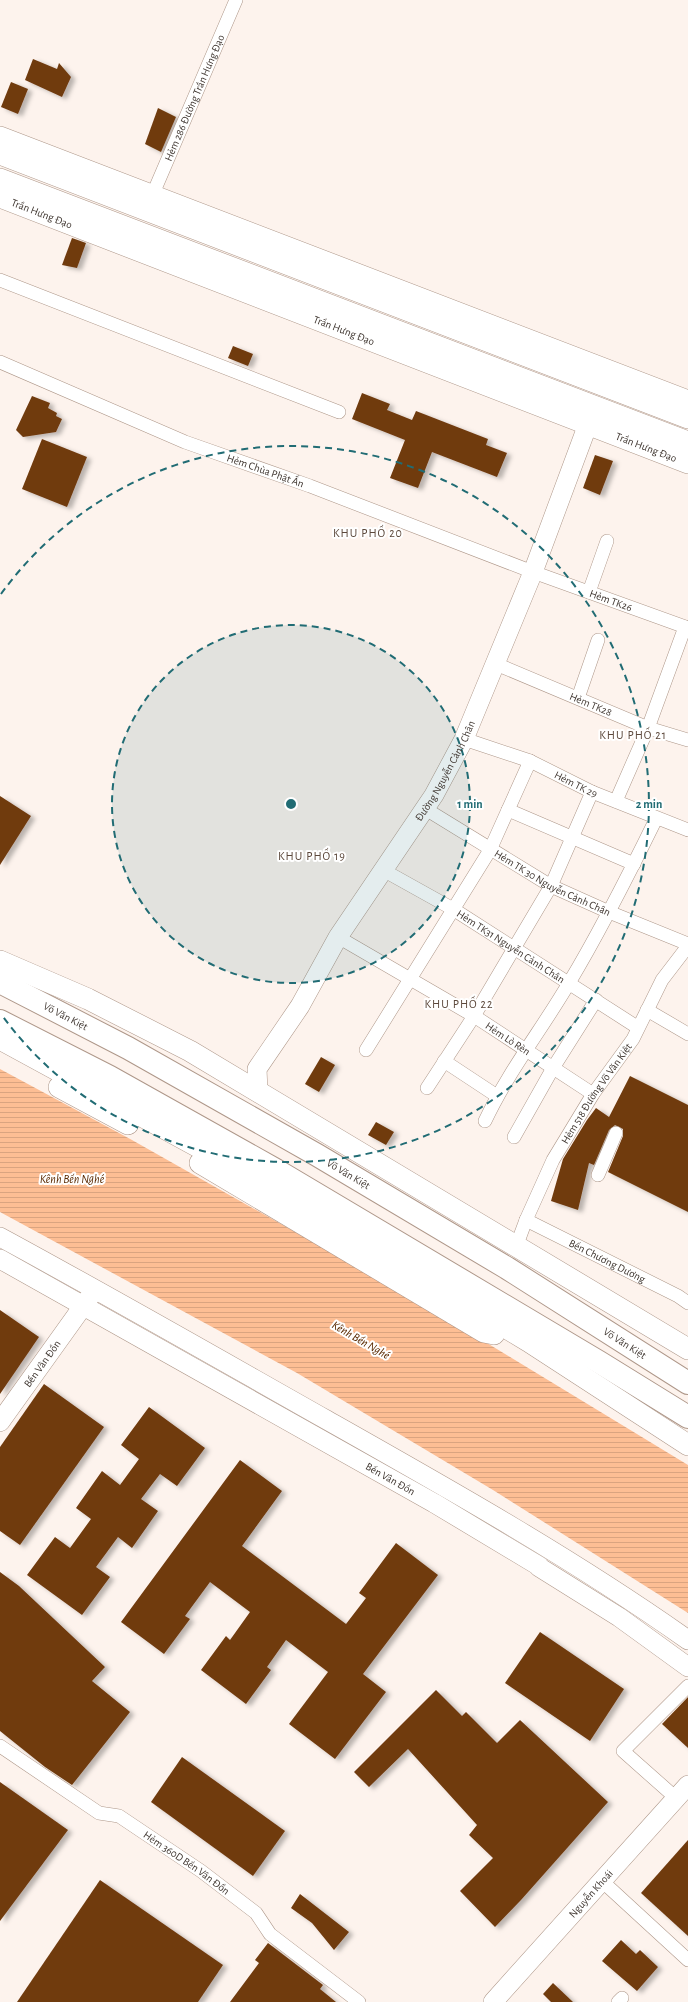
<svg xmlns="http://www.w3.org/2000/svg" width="688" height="2002" font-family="'Alegreya Sans',sans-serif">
<defs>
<pattern id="water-rules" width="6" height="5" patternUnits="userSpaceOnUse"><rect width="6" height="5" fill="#fdbe94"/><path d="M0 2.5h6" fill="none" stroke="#daa480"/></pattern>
<filter id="shadow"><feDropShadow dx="4.5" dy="2.5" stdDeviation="2" flood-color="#0004"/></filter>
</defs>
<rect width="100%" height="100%" fill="#fdf3ed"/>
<path fill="url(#water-rules)" d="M0 1069 132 1140 421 1303 688 1465V1613L493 1490 297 1373 0 1212Z"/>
<g fill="#6f3a10" filter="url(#shadow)">
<path d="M33 59 57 69 59 63 71 77 62 97 25 80Z"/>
<path d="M11 82 28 89 18 114 1 107Z"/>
<path d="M158 108 176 117 161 152 145 144Z"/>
<path d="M72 238 86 243 77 268 62 265Z"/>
<path d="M233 346 253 354 248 366 228 358Z"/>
<path d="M362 393 390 404 387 410 412 420 416 411 488 439 486 445 507 453 497 477 432 452 418 488 390 478 405 440 352 419Z"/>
<path d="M32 396 50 403 48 408 57 413 56 416 62 419 56 432 23 437 16 430Z"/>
<path d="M42 439 87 457 67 507 22 489Z"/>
<path d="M595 455 613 461 600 495 583 488Z"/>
<path d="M0 796 31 816 0 865Z"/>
<path d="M321 1057 335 1065 319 1092 305 1084Z"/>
<path d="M630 1076 688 1105V1212L608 1172 623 1136V1129L615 1125 609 1130 594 1165 589 1163 578 1210 551 1201 563 1159 587 1120 596 1108 609 1117Z"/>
<path d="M376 1122 394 1132 386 1145 368 1135Z"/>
<path d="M0 1310 39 1337 0 1394Z"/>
<path d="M44 1384 104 1427 20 1545 0 1531V1447Z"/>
<path d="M149 1407 205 1448 177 1486 160 1474 141 1499 158 1511 132 1548 118 1537 96 1567 110 1577 82 1615 27 1575 55 1537 70 1548 91 1519 76 1508 102 1471 120 1485 139 1459 121 1445Z"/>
<path d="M240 1460 282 1491 242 1546 346 1624 366 1598 359 1593 396 1543 438 1575 363 1674 386 1692 335 1759 289 1724 328 1672 286 1640 267 1667 271 1670 246 1704 201 1670 226 1636 230 1640 250 1612 210 1582 185 1616 190 1619 164 1654 121 1622Z"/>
<path d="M0 1572 19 1586 105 1667 92 1681 130 1712 72 1785 45 1767 0 1731Z"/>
<path d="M540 1632 624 1689 590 1741 505 1683Z"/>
<path d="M436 1690 462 1716 466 1712 497 1743 520 1720 608 1802 521 1900 495 1927 460 1891 493 1858 469 1835 477 1825 408 1749 369 1787 354 1772Z"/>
<path d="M688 1697V1748L662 1724Z"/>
<path d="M182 1757 285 1831 253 1876 151 1802Z"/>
<path d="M0 1782 68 1830 0 1921Z"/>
<path d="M688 1840V1936L641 1893Z"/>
<path d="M100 1880 223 1965 198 2002H17Z"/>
<path d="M300 1894 349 1932 334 1950 312 1923 291 1908Z"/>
<path d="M621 1940 636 1954 640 1950 658 1967 637 1991 602 1961Z"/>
<path d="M268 1943 323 1985 320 1989 336 2002H230L259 1963 255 1960Z"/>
<path d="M553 1983 573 2002H551L543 1994Z"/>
</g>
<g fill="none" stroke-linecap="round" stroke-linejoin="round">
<defs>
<g id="street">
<path id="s1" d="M152 196 236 0"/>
<path d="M0 280 339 412"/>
<path id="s2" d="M0 362 185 442 310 486 533 572 688 628"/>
<path d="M589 592 607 541"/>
<path id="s3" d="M496 664 648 728 688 740"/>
<path d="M578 698 598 640"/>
<path id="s4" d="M464 739 530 761 592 792 688 830"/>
<path d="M616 801 648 728 685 627"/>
<path id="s5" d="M424 808 551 886 609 912 688 944"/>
<path d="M508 810 634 864"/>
<path id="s6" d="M383 870 453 909 637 1027"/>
<path id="s7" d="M338 937 474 1016 593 1094"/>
<path d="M647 1010 688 1034"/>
<path d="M366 1050 490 850 530 761"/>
<path d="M444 1061 497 1096"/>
<path d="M427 1088 474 1016 551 886 592 792"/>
<path d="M485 1121C508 1072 542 1029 569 983 601 930 629 874 656 819"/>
<path d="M514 1137 553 1068 596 1000"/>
<path d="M598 1175 616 1133"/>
<path id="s8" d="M526 1220 678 1296 688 1303"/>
<path id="s9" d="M516 1247 526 1220 553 1160 593 1094 633 1039 662 980 688 946"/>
<path id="s10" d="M0 1746 99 1813 119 1816 201 1871 256 1913 270 1934 359 2002"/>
<path d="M676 1798 623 1751 688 1686"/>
<path d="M602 1881 688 1960"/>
<path d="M618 2002 622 1998"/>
</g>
<g id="secondary">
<path id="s11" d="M258 1091 257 1069 300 1006 338 937 434 795 464 739 533 572 588 424"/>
<path d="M0 1237C109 1296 217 1358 325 1419 449 1489 572 1558 688 1640"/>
<path id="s12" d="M0 1259 434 1503 539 1566V1567L619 1617 688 1667"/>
<path id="s13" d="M0 1422 91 1295"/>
<path id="s14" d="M493 2002 688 1785"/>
</g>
<g id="primary">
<path d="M0 137 688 401"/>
<path d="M0 154 688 418"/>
<path d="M0 179 688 442"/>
<path id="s15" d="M0 197 688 463"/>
<path d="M0 961 88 999 190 1051 688 1349"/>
<path d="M0 1039 274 1188 528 1341 688 1445"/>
<path d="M59 1087 128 1124"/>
<path d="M200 1163 484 1332 494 1334"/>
</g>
<g id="highway">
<path id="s16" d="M0 982 128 1048 317 1155 507 1268 688 1383"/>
<path d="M0 1021 110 1077 276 1170 599 1362 688 1417"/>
</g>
</defs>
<use href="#street" stroke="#ae9789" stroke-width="14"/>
<use href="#secondary" stroke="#ae9789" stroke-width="20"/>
<use href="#primary" stroke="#ae9789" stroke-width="22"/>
<use href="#highway" stroke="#ae9789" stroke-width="24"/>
<use href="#street" stroke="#fff" stroke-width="13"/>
<use href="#secondary" stroke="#fff" stroke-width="19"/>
<use href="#primary" stroke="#fff" stroke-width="21"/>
<use href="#highway" stroke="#fff" stroke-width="22"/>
</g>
<circle cx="291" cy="804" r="179" fill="#216c74" fill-opacity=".12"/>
<g fill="none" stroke="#216c74" stroke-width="2" stroke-dasharray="7 5">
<circle cx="291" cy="804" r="179"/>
<path d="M1 594A358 358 0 1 1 1 1014"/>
</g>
<g text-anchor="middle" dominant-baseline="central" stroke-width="4" stroke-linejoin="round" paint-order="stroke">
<g font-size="11" fill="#3f3630" stroke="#fff">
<text stroke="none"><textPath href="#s1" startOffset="107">Hẻm 286 Đường Trần Hưng Ðạo</textPath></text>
<text stroke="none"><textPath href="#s15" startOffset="45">Trần Hưng Đạo</textPath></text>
<text stroke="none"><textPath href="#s15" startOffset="369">Trần Hưng Đạo</textPath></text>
<text stroke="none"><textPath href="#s15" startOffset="693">Trần Hưng Đạo</textPath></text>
<text stroke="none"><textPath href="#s2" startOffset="287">Hẻm Chùa Phật Ấn</textPath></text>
<text stroke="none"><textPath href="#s2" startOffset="656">Hẻm TK26</textPath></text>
<text stroke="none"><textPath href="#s3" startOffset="103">Hẻm TK28</textPath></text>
<text stroke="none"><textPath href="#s11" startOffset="375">Đường Nguyễn Cảnh Chân</textPath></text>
<text stroke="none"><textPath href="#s4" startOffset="121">Hẻm TK 29</textPath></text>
<text stroke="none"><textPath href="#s5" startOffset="149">Hẻm TK 30 Nguyễn Cảnh Chân</textPath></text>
<text stroke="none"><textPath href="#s6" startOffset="149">Hẻm TK31 Nguyễn Cảnh Chân</textPath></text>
<text stroke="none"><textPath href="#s16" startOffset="74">Võ Văn Kiệt</textPath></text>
<text stroke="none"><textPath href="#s7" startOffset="198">Hẻm Lò Rèn</textPath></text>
<text stroke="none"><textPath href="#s9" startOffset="174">Hẻm 518 Đường Võ Văn Kiệt</textPath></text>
<text stroke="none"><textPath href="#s16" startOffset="398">Võ Văn Kiệt</textPath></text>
<text stroke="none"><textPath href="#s8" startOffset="91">Bến Chương Dương</textPath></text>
<text stroke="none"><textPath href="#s16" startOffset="722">Võ Văn Kiệt</textPath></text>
<text stroke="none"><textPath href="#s13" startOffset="72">Bến Vân Đồn</textPath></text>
<text stroke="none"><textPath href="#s12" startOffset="448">Bến Vân Đồn</textPath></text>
<text stroke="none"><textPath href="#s10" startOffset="222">Hẻm 360D Bến Vân Đồn</textPath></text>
<text stroke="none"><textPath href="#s14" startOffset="146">Nguyễn Khoái</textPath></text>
</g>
<g font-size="12" letter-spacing="1" fill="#5c483b" stroke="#fff">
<text x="368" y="533">KHU PHỐ 20</text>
<text x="633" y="735">KHU PHỐ 21</text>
<text x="312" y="856">KHU PHỐ 19</text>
<text x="459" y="1004">KHU PHỐ 22</text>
</g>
<g font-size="12" font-style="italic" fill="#592900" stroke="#fff">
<text x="72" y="1179">Kênh Bến Nghé</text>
<text transform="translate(361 1340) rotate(30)">Kênh Bến Nghé</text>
</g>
</g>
<circle cx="291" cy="804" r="6" fill="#216c74" stroke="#fff" stroke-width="2"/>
<g font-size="12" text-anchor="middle" font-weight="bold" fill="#216c74" stroke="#fff" stroke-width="4" stroke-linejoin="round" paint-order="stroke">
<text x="470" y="808">1 min</text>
<text x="649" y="808">2 min</text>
</g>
</svg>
